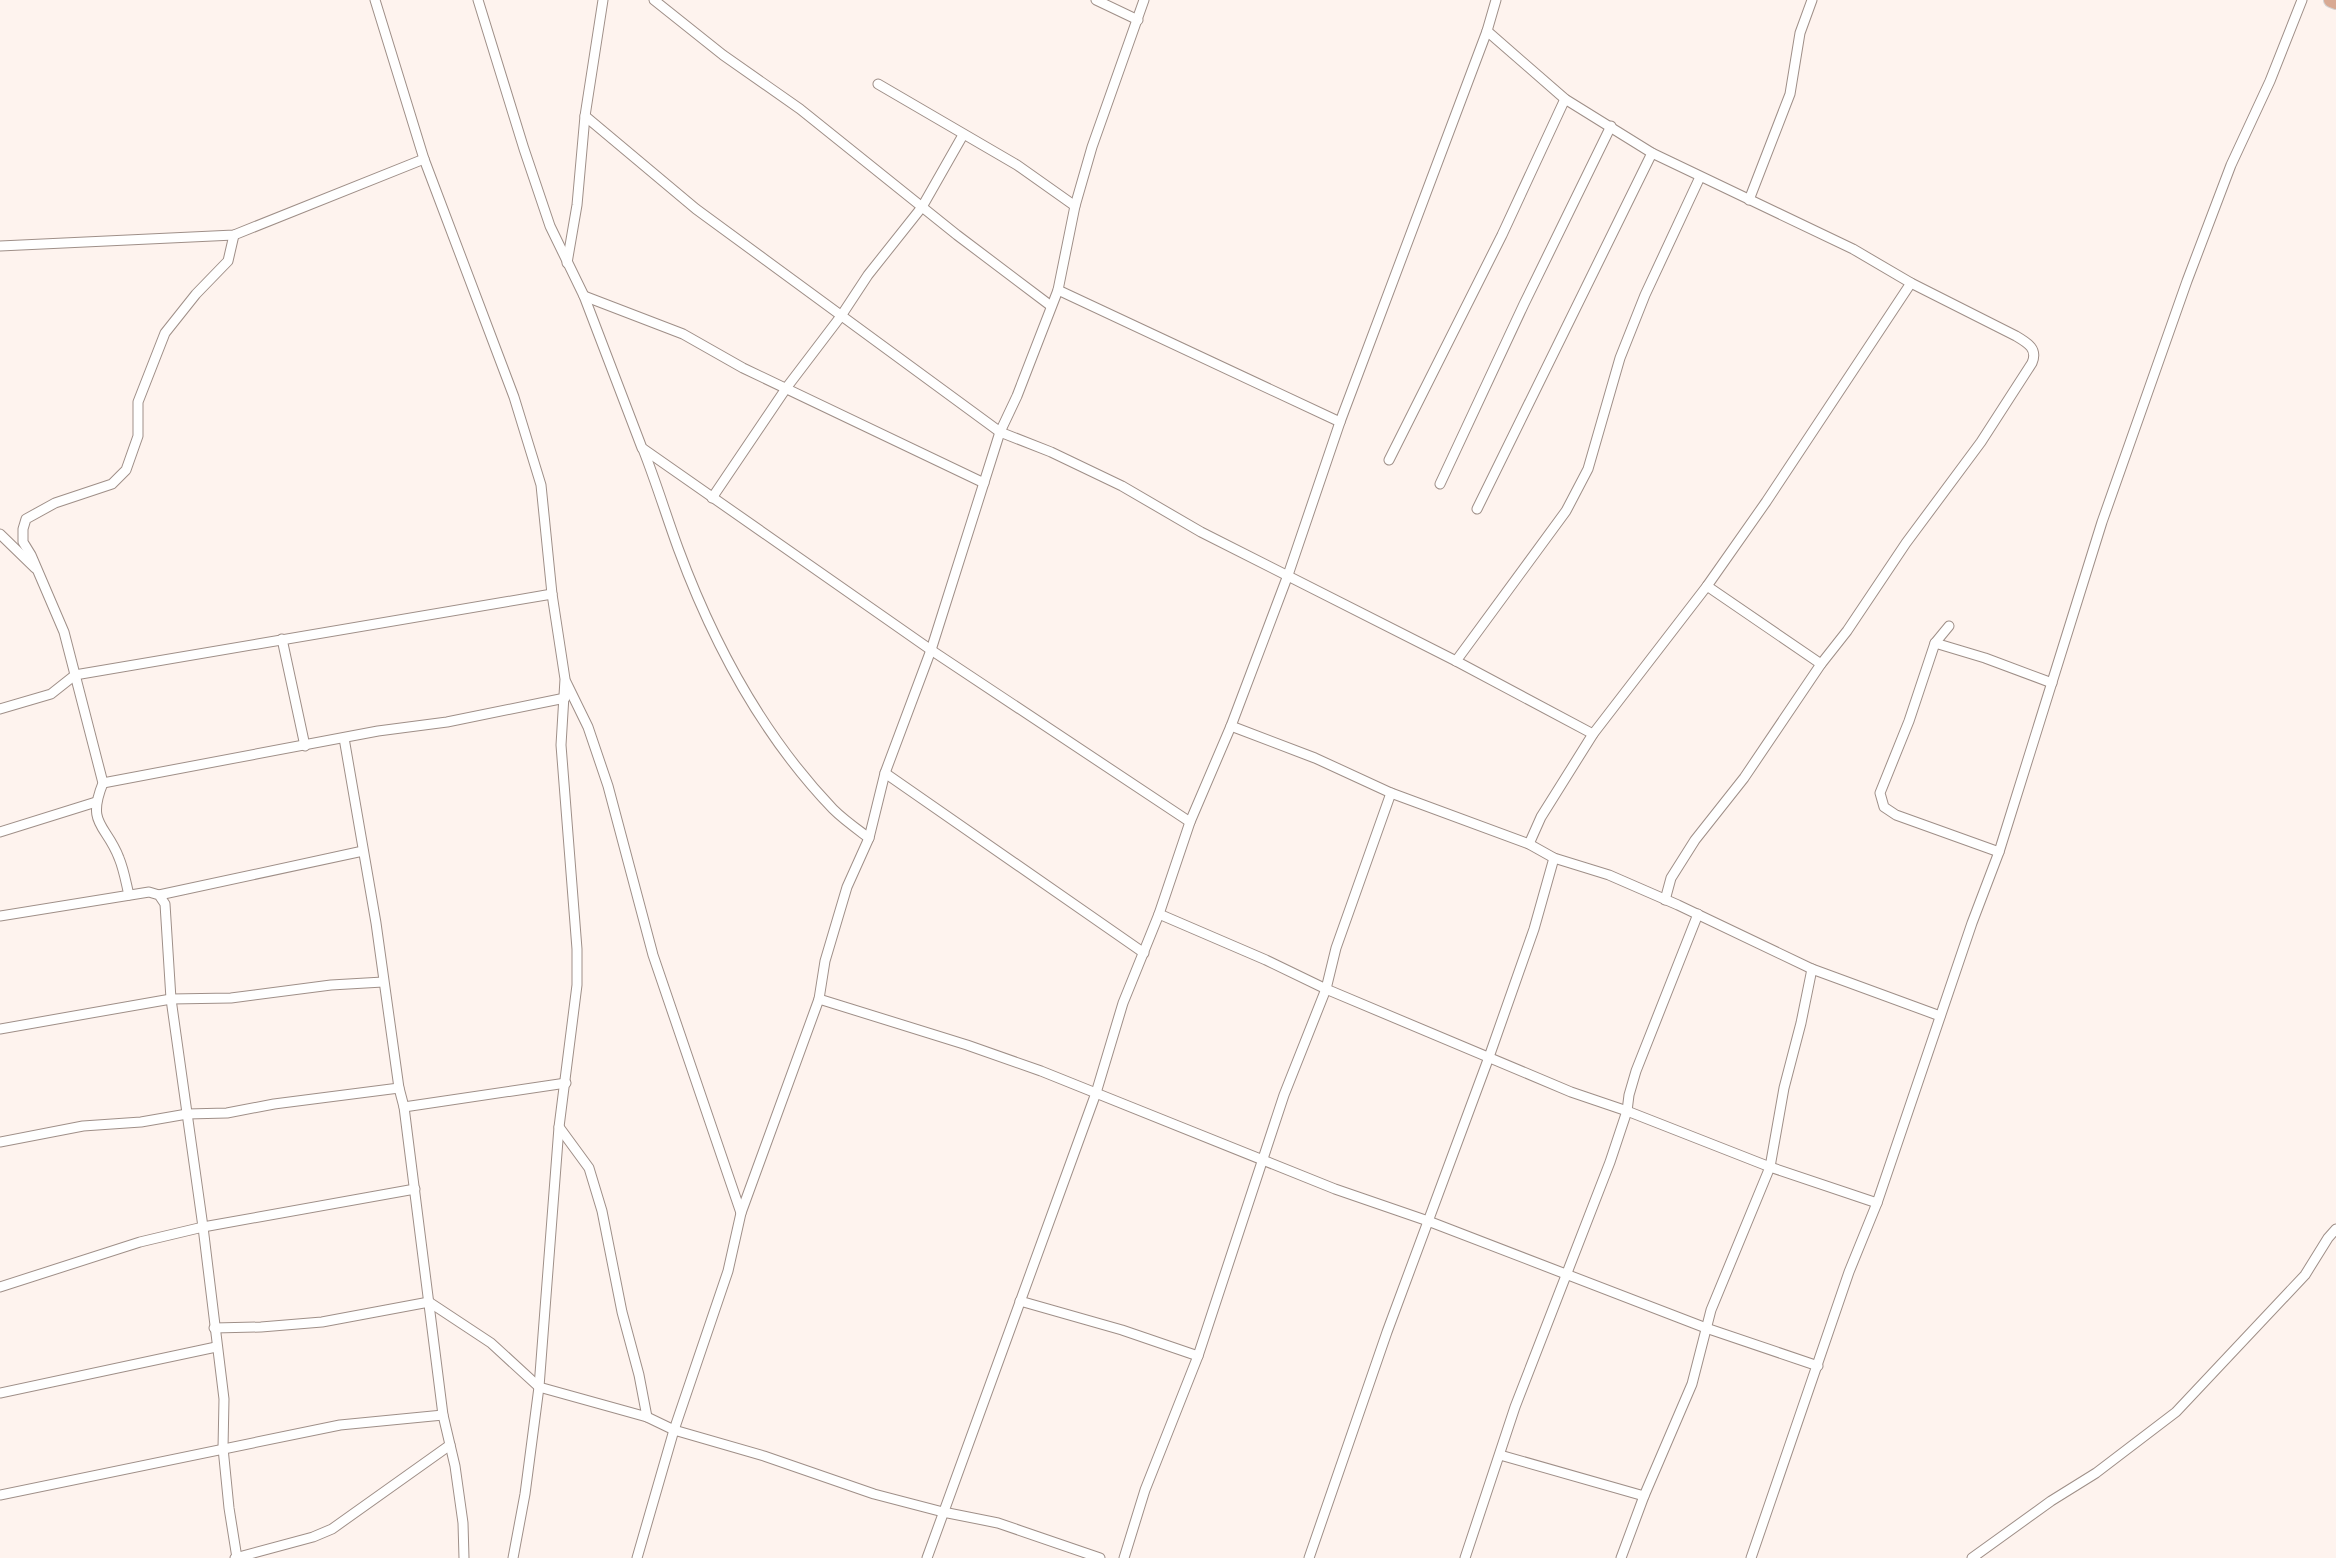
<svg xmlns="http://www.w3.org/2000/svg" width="2336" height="1558" font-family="'DejaVu Sans',sans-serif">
<rect width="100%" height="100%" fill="#fef3ee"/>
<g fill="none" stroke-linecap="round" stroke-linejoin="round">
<defs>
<g id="minor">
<path d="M375 0 424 159 514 397 541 485 552 594 565 679 561 745 577 949V985L559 1127 539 1387 525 1494 513 1558"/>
<path d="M478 0 524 149 550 226 584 296 642 448 931 650 1190 822"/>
<path d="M654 0 723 55 800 109 957 235 1051 306"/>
<path d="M1096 0 1138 20"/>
<path d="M1487 31 1565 99 1652 153 1853 249 1911 283 2016 336C2028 343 2038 349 2032 363L1981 442 1906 543 1847 631 1821 664 1744 778 1695 840 1671 878 1665 900"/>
<path d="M878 84 1017 165 1075 206"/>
<path d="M585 116 696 209 1000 432 1051 452 1122 486 1201 532 1456 661 1593 734"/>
<path d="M1749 200 1790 94 1800 33 1812 0"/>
<path d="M0 246 234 235 424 159"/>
<path d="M567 263 577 205 585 116 603 0"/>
<path d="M1058 290 1340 422"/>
<path d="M584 296 683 334 743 368 984 483"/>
<path d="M643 449C656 482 666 515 678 548 713 643 763 736 833 809 844 820 857 829 869 838"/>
<path d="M1389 460 1502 235 1565 99"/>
<path d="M1440 484 1524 304 1611 126"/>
<path d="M712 498 787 387 841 316 868 275 922 207 963 135"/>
<path d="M1477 509 1652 153"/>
<path d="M0 534 35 568"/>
<path d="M1707 586 1821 664"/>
<path d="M1949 626 1935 643 1909 721 1880 793 1884 807 1896 815 1999 852"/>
<path d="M282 639 305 746"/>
<path d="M1935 643 1985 658 2052 683"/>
<path d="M1456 661 1566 511 1588 469 1620 358 1645 295 1700 177"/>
<path d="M566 682 588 727 608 786 653 955 741 1213"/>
<path d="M0 709 51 694 75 675 552 594"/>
<path d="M1231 726 1315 758 1391 793 1529 844 1554 858 1609 875 1678 905 1812 969 1940 1016"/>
<path d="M344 738 376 923 399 1088 404 1107 443 1415 455 1466 463 1523 464 1558"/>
<path d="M885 773 1144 953"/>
<path d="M103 783 378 731 447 722 565 698"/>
<path d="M0 832 96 802"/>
<path d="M1529 844 1541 817 1593 734 1707 586 1766 502 1911 283"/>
<path d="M129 895C126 883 124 870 119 858 106 824 86 825 103 783L64 632 31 555 23 542V529L26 519 55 503 112 484 126 470 138 436V402L165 333 196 294 228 261 234 235"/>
<path d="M159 895 363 851"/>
<path d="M1159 914 1266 960 1326 989 1571 1092 1627 1111 1770 1167 1877 1203"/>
<path d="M0 916 149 892 159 895 165 904 171 999 203 1227 224 1399 223 1448 229 1508 237 1558"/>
<path d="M819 999 967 1045 1041 1071 1335 1189 1428 1221 1706 1328 1818 1366"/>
<path d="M0 1029 171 999 231 998 331 985 383 982"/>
<path d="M404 1107 566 1083"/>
<path d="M559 1127 589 1168 602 1211 622 1312 639 1375 647 1417"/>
<path d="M0 1142 83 1126 141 1122 187 1114 227 1113 274 1104 399 1088"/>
<path d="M0 1287 140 1242 203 1227 415 1189"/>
<path d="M1020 1301 1122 1330 1198 1356"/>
<path d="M214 1328 261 1327 322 1322 429 1302 491 1343 539 1387 647 1417 674 1430 764 1456 874 1494 943 1512 998 1523 1100 1558"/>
<path d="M0 1393 216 1347"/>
<path d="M1500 1455 1644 1496"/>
<path d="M0 1495 340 1425 443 1415"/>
<path d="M235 1558 313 1537 332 1529 450 1445"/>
<path d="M637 1558 674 1430 728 1271 741 1213 819 999 825 961 847 887 869 838 885 773 931 650 1000 432 1017 396 1058 290 1075 206 1092 147 1144 0"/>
<path d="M927 1558 1096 1093 1123 1003 1159 914 1190 822 1231 726 1288 575 1340 422 1487 31 1496 0"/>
<path d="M1124 1558 1145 1490 1198 1356 1284 1095 1326 989 1336 948 1391 793"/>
<path d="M1309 1558 1387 1332 1489 1057 1534 929 1554 858"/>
<path d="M1465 1558 1515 1407 1610 1162 1627 1111 1629 1095 1636 1071 1698 914"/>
<path d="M1621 1558 1644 1496 1692 1384 1711 1310 1770 1167 1784 1088 1801 1023 1812 969"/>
<path d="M1751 1558 1849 1272 1877 1203 1972 923 1999 852 2102 522 2187 281 2231 165 2270 81 2302 0"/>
<path d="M1972 1558 2051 1501 2096 1473 2176 1412 2305 1275 2328 1238 2336 1229"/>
</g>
<path id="primary" d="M2331 0 2336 2"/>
</defs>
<use href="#minor" stroke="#9f8f88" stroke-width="11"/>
<use href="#primary" stroke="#d3d1d1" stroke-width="16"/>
<use href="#minor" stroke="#fff" stroke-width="9"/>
<use href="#primary" stroke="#d8a993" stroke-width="14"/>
</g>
</svg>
